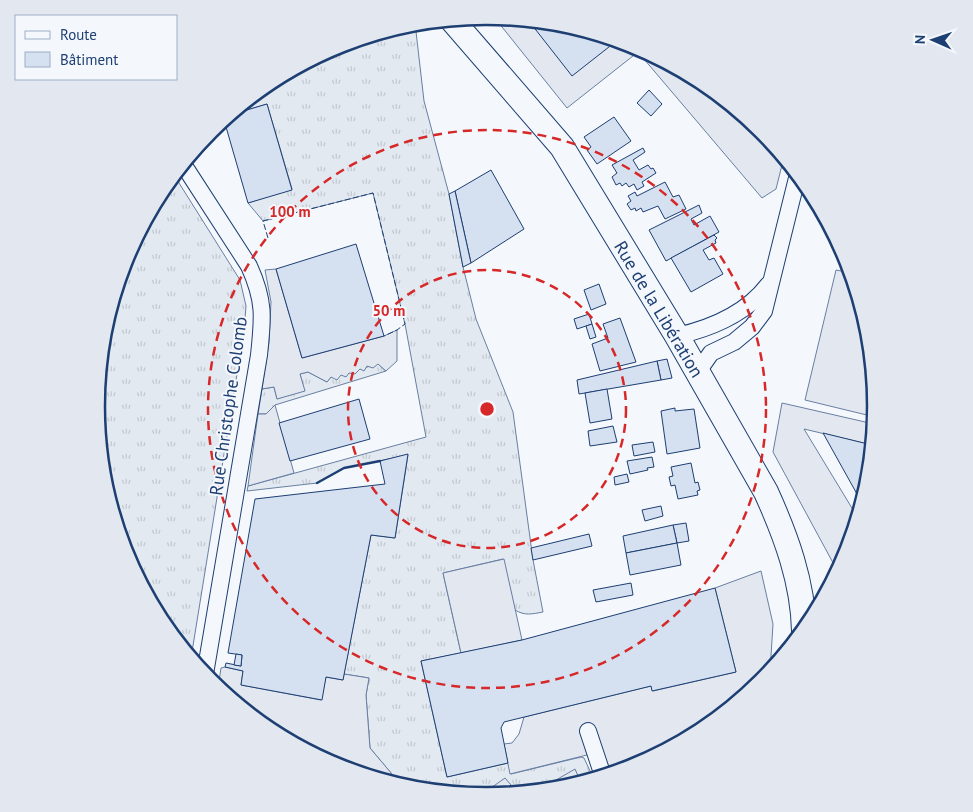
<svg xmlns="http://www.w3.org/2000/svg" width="973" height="812" font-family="'PT Sans',sans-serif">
<defs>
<pattern id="grass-tufts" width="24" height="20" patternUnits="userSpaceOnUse" patternTransform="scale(1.25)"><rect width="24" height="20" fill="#e3e9f0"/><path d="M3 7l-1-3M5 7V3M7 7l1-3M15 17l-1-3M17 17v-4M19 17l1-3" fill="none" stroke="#c2c9d1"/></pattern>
</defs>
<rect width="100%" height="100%" fill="#f4f7fb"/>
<g fill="url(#grass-tufts)" stroke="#687fa3">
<path d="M415 23 424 101 449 194 463 267 476 319 513 412 533 560 543 612C532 614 525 616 515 610L503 559 443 573 461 653 421 661 447 777 508 763 511 774 581 757 584 758 591 773 581 783 575 770 537 791 518 793 505 779 481 795 410 788 402 786 370 748 366 695 369 678 344 674 371 535 395 538 408 455 344 468 317 483 247 491 248 486 426 437 405 324 373 193 263 221 248 203 292 189 267 104 230 115 270 82 338 46Z"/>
<path d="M174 175 240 280 246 306 244 331 191 658 162 622 126 555 104 482 97 406 104 330 127 257 163 189Z"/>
<path d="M378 364 386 371 275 405 266 414H258L262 389 274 387 277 399 304 390 300 374 308 372 327 382 331 377Z"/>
</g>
<g fill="#e3e8f0" stroke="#687fa3">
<path d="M494 17 563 24 636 46 703 82 762 131 784 157 776 189 762 198 638 52 567 108Z"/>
<path d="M276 269 302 358 384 336 397 330V361L386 371 378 364 373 368 367 366 364 371 360 369 355 374 349 373 346 377 341 375 337 380 331 377 327 382 308 372 300 374 305 391 277 399 274 387 262 389 269 342 271 302 265 270Z"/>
<path d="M836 270 852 273 869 330 876 406 875 417 805 400Z"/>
<path d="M782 403 874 424 872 445 804 429 858 518 846 555 838 572 773 452Z"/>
<path d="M275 405 294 473 248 486 258 414H266Z"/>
<path d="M504 559 522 640 461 653 443 573Z"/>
<path d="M761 571 773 624 770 672 762 682 703 730 635 766 611 774 599 752 510 774 504 744 512 743 519 734 524 717 651 686 653 691 736 672 715 588Z"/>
<path d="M225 667 243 671 241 685 321 700 326 677 343 680 344 674 369 678 366 695 370 748 402 786 337 766 270 730 218 688 221 668Z"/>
<path d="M575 769 581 783 562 788 537 791Z"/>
<path d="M505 778 518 793 481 795Z"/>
</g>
<g fill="#d5e0f0" stroke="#1d3f73">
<path d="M537 21 563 24 610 38 614 43 572 76 532 25Z"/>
<path d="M649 90 662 104 651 116 637 103Z"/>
<path d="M267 104 292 190 248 203 224 120 230 115Z"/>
<path d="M614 117 631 141 597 164 587 150 591 147 584 137Z"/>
<path d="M643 148 645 152 633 160 639 170 648 165 651 169 653 168 656 173 642 182 644 186 637 190 634 184 629 187 626 183 622 186 620 183 616 185 612 177 617 173 612 165Z"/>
<path d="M491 170 524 229 471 263 455 191Z"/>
<path d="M665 182 673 197 679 195 686 209 665 219 658 206 643 212 641 208 636 211 635 208 631 210 627 204 631 201 628 196 635 192 637 196Z"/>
<path d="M455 191 471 263 463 267 449 194Z"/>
<path d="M699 205 702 213 691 219 694 225 710 216 719 232 666 261 649 230Z"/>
<path d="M714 235 717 238 715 240 716 243 703 250 709 260 714 258 723 274 691 292 671 258Z"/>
<path d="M356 244 384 336 302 358 276 269Z"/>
<path d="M599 284 606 304 591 310 584 290Z"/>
<path d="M589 314 592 324 577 329 574 319Z"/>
<path d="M620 318 636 362 600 371 592 344 608 338 603 324Z"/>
<path d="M592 324 596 337 590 339 586 326Z"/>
<path d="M667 359 672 378 661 380 657 361Z"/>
<path d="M657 361 661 380 579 394 577 380Z"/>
<path d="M607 389 612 419 590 423 585 393Z"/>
<path d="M359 399 370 439 290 461 279 423Z"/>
<path d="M675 408V411L694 409 700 448 667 454 661 411Z"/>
<path d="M613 426 617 442 590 446 588 431Z"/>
<path d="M823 433 872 445 869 482 862 503Z"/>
<path d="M653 442 655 452 634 456 632 445Z"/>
<path d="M408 454 395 538 371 535 343 680 326 677 322 700 241 685 243 671 225 667 226 663 241 666 242 655 228 653 255 499 385 484 380 461Z"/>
<path d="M652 457 654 467 647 468 648 470 630 474 627 461Z"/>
<path d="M691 463 695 483 698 482 700 490 697 491 698 495 678 499 675 485 671 486 669 477 673 476 671 467Z"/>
<path d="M627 474 629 482 615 485 614 477Z"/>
<path d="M661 506 663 516 645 521 642 510Z"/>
<path d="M686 523 689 541 677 543 673 525Z"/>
<path d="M673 525 677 543 626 553 623 536Z"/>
<path d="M589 534 592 546 533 560 531 548Z"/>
<path d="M677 543 681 565 630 575 626 553Z"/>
<path d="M631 583 633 595 596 602 593 590Z"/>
<path d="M715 588 736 672 652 691 651 686 504 722 501 728 508 763 447 777 421 661 522 640Z"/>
<path d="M236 654 242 655 241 666 234 665Z"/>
</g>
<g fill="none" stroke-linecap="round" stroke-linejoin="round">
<defs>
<g id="street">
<path d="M183 164 249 266C265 301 263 318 259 355L205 674"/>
<path d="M677 336C712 328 746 314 768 285"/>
<path d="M697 373 711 353 734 342 752 327 764 311 798 174"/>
<path d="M588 731 603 776"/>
</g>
<path id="secondary" d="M452 20 562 147 677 336 766 492C786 536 803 582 804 631"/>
</defs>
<use href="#street" stroke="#1d3f73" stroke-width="18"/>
<use href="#secondary" stroke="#1d3f73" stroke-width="26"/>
<use href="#street" stroke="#f4f7fb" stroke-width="16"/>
<use href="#secondary" stroke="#f4f7fb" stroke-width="24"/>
<path stroke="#1d3f73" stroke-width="1" stroke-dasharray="6 2.5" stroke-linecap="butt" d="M268 238 263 221 373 193 405 324 397 330 384 336"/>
<path stroke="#1d3f73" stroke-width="2.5" d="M317 483 344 468 380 461"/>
</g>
<g fill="none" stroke="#d62828" stroke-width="2.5" stroke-dasharray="9 6">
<circle cx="487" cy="409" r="139"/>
<circle cx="487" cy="409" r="279"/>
</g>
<g text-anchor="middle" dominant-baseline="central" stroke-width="4" stroke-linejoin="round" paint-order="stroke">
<g font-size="18" fill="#1d3f73" stroke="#f4f7fb">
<text transform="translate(659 309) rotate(59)">Rue de la Libération</text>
<text transform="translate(228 406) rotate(-82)">Rue Christophe Colomb</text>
</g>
</g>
<path d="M0 0H973V812H0ZM105 406a381 381 0 1 1 762 0a381 381 0 1 1-762 0Z" fill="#e3e8f0" fill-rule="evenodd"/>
<path fill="none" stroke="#1d3f73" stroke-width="2.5" d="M105 406a381 381 0 1 1 762 0a381 381 0 1 1-762 0Z"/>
<circle cx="487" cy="409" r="8" fill="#d62828" stroke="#f4f7fb" stroke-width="2.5"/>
<g font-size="15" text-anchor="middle" font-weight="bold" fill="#d62828" stroke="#f4f7fb" stroke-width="4" stroke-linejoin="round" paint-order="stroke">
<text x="290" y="217">100 m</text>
<text x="389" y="316">50 m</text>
</g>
<rect x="15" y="15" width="162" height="65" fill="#f4f7fb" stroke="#9eadc5"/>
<rect x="25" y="31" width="25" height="8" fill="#f4f7fb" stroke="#9eadc5"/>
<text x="60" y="40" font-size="15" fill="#1d3f73">Route</text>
<rect x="25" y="52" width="25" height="15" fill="#d5e0f0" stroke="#9eadc5"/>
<text x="60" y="65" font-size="15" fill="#1d3f73">Bâtiment</text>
<g transform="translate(933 40) rotate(272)" stroke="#f4f7fb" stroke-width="4" paint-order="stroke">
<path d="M0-4L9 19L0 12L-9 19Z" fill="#1d3f73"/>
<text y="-8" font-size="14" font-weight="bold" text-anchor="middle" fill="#1d3f73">N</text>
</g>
</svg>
